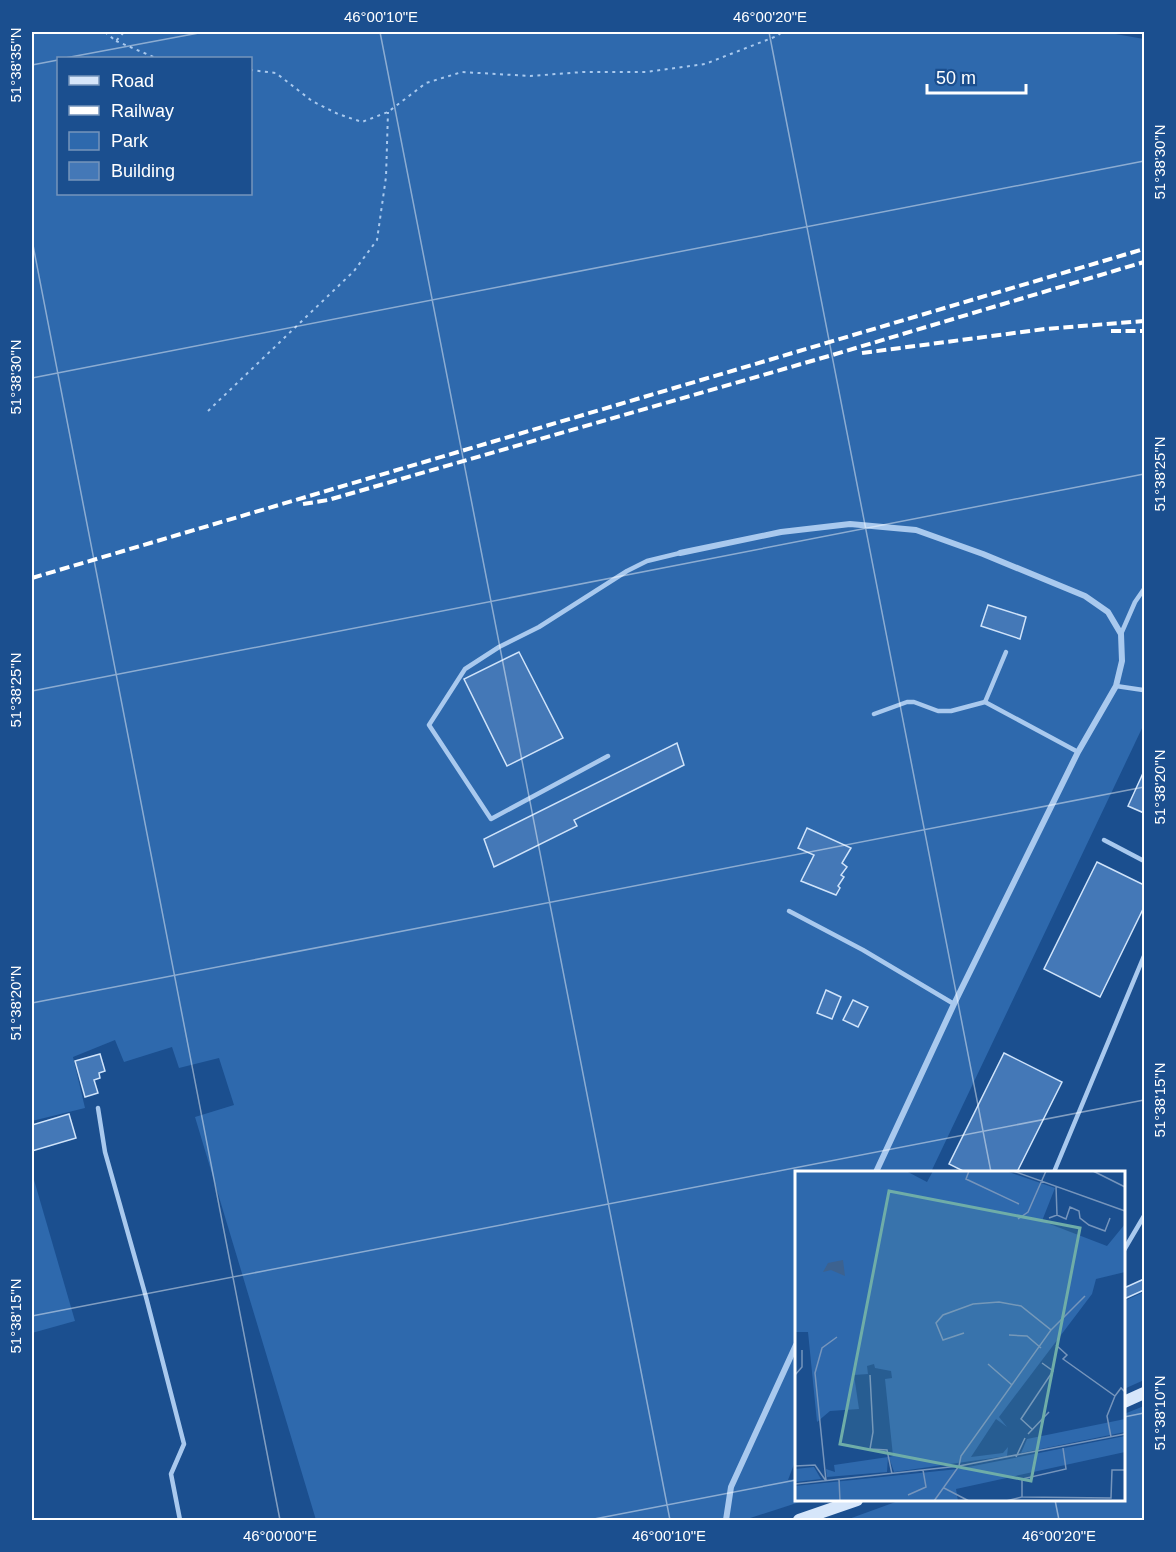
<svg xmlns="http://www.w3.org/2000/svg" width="1176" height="1552" font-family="Helvetica,sans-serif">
<rect width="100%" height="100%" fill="#1b4f8f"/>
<g fill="#2e69ad" fill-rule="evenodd">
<path d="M32 32H1104L1144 39V724L931 1172H796V1459L788 1480 796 1479V1500H806L744 1520H316L195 1117 234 1105 219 1058 179 1068 172 1047 124 1062 115 1040 73 1057 85 1108 32 1121ZM58 58H250V194H58Z"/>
<path d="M32 1173 75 1321 32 1333Z"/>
<path d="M1144 1292V1380L1124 1389V1301Z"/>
<path d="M1144 1406V1520H846L901 1500H1124V1414Z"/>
</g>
<g fill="#4478b7" stroke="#cfe3fa" stroke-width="1.5">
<path d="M988 605 1026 617 1020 639 981 626Z"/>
<path d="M519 652 563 738 507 766 464 679Z"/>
<path d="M677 743 684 765 574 820 577 826 494 867 484 839Z"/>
<path d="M1144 771V813L1128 806Z"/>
<path d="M807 828 851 848 842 863 847 867 841 875 844 877 838 886 840 888 836 895 801 881 814 855 798 848Z"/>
<path d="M1097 862 1144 885V907L1100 997 1044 969Z"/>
<path d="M826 990 841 997 832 1019 817 1013Z"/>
<path d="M853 1000 868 1007 858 1027 843 1020Z"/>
<path d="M1004 1053 1062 1082 1017 1172H965L949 1164Z"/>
<path d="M100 1054 105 1071 99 1073 100 1078 94 1080 98 1093 85 1097 75 1061Z"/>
<path d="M69 1114 76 1138 32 1151V1125Z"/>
<path d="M1144 1279V1290L1124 1299V1288Z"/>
</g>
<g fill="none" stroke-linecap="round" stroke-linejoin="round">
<g stroke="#a9c9ee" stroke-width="2" stroke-dasharray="3 4.5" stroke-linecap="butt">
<path d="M105 32 116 41 124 32"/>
<path d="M116 41 156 58"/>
<path d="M250 70 276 73 312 101 338 114 362 122 388 112 426 83 462 72 530 76 583 72H646L705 64 777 36 782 32"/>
<path d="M208 411 354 271 377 240 386 177 388 112"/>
</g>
<g stroke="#a9c9ee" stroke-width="4.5">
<path d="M1121 634 1135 602 1144 589"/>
<path d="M1116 686 1143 690"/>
<path d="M985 702 1006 652"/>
<path d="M874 714 907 702H914L938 711H951L985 702 1078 752"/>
<path d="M608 756 491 819 429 725 465 669 499 647 539 627 627 571 647 561 680 553"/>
<path d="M1104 840 1144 861"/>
<path d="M789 911 863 950 954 1004"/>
<path d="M98 1108 105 1152 146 1297 184 1444 171 1474 180 1520"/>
<path d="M1054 1172 1144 956"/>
<path d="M1124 1250 1144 1216"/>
</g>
<g stroke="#a9c9ee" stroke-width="6">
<path d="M680 553 781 532 850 524 916 530 983 554 1085 596 1108 612 1121 634 1122 661 1116 686 1078 752 954 1004 876 1172"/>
<path d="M726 1520 731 1487 796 1345"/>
</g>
<g stroke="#d6e6fa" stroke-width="12">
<path d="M1124 1402 1144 1393"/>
<path d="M799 1520 857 1500"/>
</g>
<g stroke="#fff" stroke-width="4" stroke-dasharray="10 4.5" stroke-linecap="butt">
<path d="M1111 331H1144"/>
<path d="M862 353 1045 329 1144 321"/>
<path d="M303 504 328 500 829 356 1144 262"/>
<path d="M32 578 1144 249"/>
</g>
</g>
<path fill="none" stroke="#fff" stroke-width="1.5" stroke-opacity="0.45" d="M380 32 670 1520M769 32 991 1172M65 58 204 32M32 65 58 60M32 240 280 1520M32 378 1144 161M32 691 1144 474M32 1003 1144 787M32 1316 1144 1100M1124 1417 1144 1413M1055 1500 1059 1520M589 1520 796 1480"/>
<g transform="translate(795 1171)">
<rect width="330" height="330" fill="#1b4f8f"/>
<path d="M0 0H111L132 11 138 0H211L260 17 247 50 312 75 330 53V101L301 108 297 123 204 246 212 256 201 248 176 286 208 282 213 276 212 285 99 301 94 286 98 285 90 208 97 207 96 200 80 197 79 193 72 195 73 203 59 204 64 238 35 240 22 251 13 161H0ZM330 248V261L226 282 232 268ZM330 265V281L161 318 163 330H0V315L163 298ZM93 286 92 301 32 306 31 298 40 301 39 294ZM19 296 26 308 0 311V298Z" fill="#2e69ad"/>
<path d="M48 89 50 105 36 99 28 101 33 92Z" fill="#3c6290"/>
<path fill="none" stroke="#7695bc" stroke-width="1.5" d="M174 0 171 8 224 33M218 0 330 40M298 0 330 16M261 15 262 44M254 47 262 44 271 48 275 36 284 40 285 47 294 54 310 60 315 47M223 48 233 41 251 0M256 159 290 125M214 164 232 165 246 177M261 174 272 184 268 188 320 225 326 217 330 221M193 193 217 214M0 204 7 196V179M75 204 78 261 75 278 92 279 97 303M238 259 226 248 258 200 247 192M233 263 254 241M316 266 312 245 320 225M221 286 230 267M0 295 20 294 31 310 20 202 27 177 42 166M44 308 45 330M0 313 164 295 330 263M149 317 174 330M113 324 131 316 128 299M227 326 316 327 317 299H330M53 330H80M139 330 164 295 166 285 256 159 226 135 204 131 178 133 148 144 141 152 148 169 169 162M211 330 227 326V308L271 298 268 277"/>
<path fill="#6fada8" fill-opacity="0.15" stroke="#6fada8" stroke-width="3" d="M94 20 285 57 236 310 45 273Z"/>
<rect width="330" height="330" fill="none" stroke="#fff" stroke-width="3"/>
</g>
<rect width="1176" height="1552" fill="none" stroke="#1b4f8f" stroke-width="66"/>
<rect x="57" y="57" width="195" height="138" fill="#1b4f8f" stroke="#7695bc" stroke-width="1.5"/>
<rect x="69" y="76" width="30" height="9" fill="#d6e6fa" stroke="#7695bc" stroke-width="1.5"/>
<text x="111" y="87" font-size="18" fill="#ffffff">Road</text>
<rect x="69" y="106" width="30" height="9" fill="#ffffff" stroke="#7695bc" stroke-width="1.5"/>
<text x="111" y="117" font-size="18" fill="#ffffff">Railway</text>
<rect x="69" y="132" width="30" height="18" fill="#2e69ad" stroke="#7695bc" stroke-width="1.5"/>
<text x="111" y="147" font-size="18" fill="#ffffff">Park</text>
<rect x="69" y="162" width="30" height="18" fill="#4478b7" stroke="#7695bc" stroke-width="1.5"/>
<text x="111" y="177" font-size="18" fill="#ffffff">Building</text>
<path d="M927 84v9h99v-9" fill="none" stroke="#ffffff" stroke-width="3"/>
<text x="936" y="84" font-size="18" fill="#ffffff" stroke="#1b4f8f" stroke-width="4.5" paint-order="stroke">50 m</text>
<rect x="33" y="33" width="1110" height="1486" fill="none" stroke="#fff" stroke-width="2"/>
<g font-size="15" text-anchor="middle" fill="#fff">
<text x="381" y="22">46°00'10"E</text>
<text x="770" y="22">46°00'20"E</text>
<text transform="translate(16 65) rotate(-90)" y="5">51°38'35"N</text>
<text transform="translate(1160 162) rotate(-90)" y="5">51°38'30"N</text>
<text transform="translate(16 377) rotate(-90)" y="5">51°38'30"N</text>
<text transform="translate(1160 474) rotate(-90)" y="5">51°38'25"N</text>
<text transform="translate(16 690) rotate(-90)" y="5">51°38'25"N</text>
<text transform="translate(1160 787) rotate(-90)" y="5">51°38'20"N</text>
<text transform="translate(16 1003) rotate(-90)" y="5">51°38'20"N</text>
<text transform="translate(1160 1100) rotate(-90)" y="5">51°38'15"N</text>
<text transform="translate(16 1316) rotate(-90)" y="5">51°38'15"N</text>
<text transform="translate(1160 1413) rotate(-90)" y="5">51°38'10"N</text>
<text x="280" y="1541">46°00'00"E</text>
<text x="669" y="1541">46°00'10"E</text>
<text x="1059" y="1541">46°00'20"E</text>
</g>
</svg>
